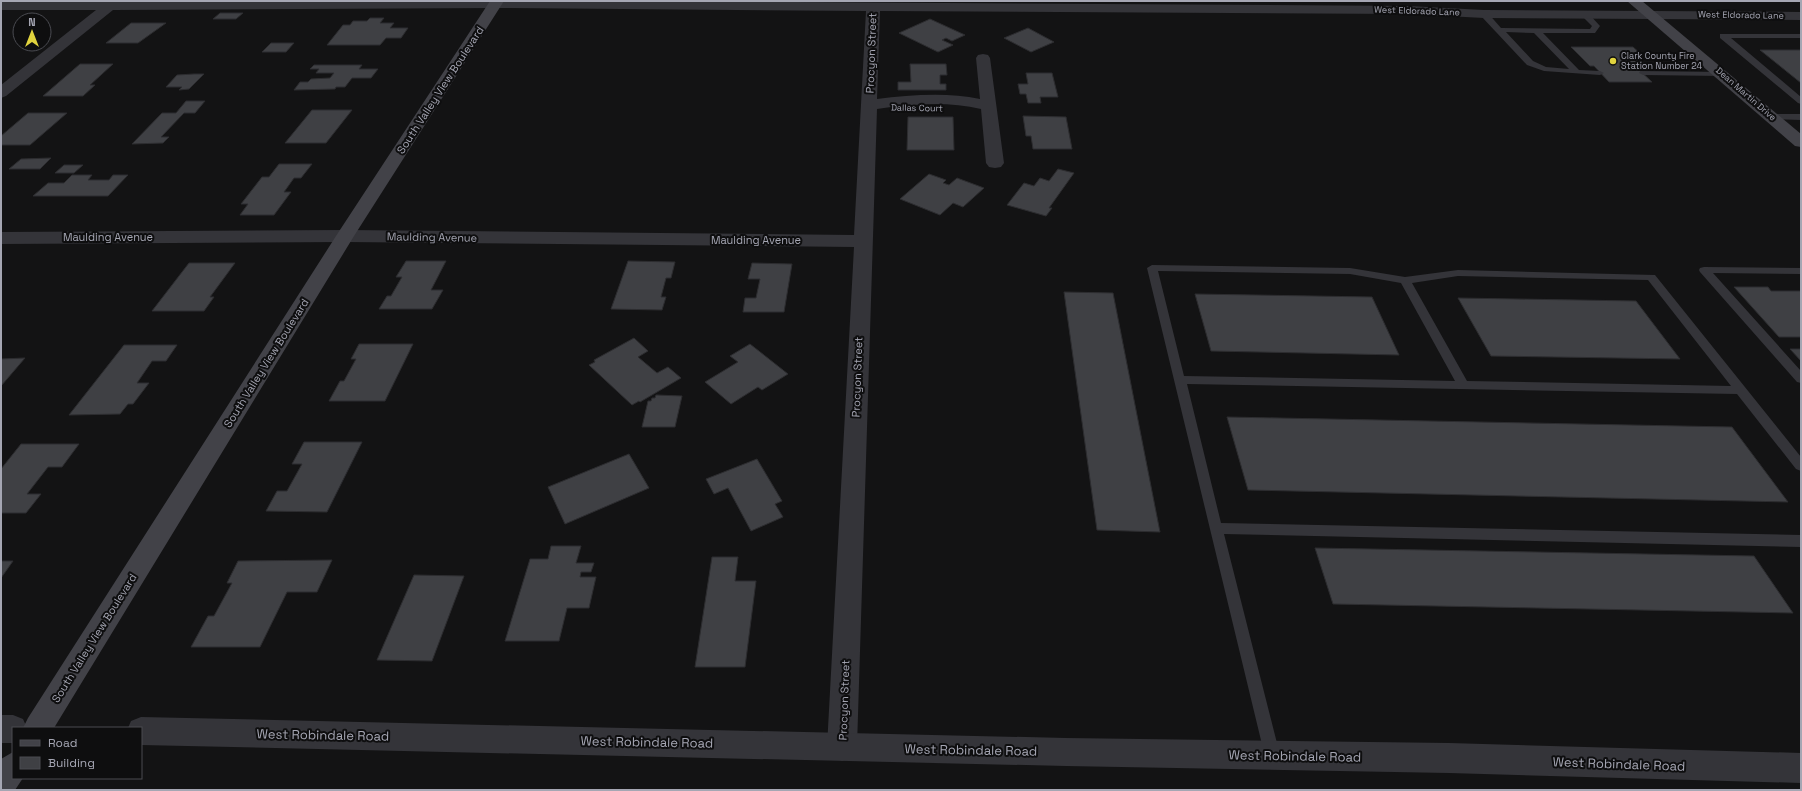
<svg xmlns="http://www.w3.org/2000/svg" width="1802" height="791" font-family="'Space Grotesk',sans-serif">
<rect width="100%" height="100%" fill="#131314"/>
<g fill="#3f4044" stroke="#2d2d30">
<path d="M220 13H243L236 19H213Z"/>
<path d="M370 18H384L380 23H394L390 28H408L401 38H386L380 45H327L343 25H350L353 21H367Z"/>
<path d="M930 19 965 35 952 41 946 38 942 40 953 45 938 52 899 33Z"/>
<path d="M131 23H166L138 43H106Z"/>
<path d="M1028 28 1054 42 1031 52 1004 38Z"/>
<path d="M271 43H294L286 52H262Z"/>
<path d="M1571 47H1633L1642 55H1636L1648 67H1636L1652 82H1609L1594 66H1590Z"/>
<path d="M1760 50H1801V83Z"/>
<path d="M80 64H113L90 85H95L83 96H43Z"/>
<path d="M910 64H946L947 75H940V84H946V90H898V82H911Z"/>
<path d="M314 65H362L359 69H378L371 78H352L345 87H336L335 89 294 90 300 82H308L311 79 330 78 334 73H316L319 69H310Z"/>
<path d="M1026 73H1052L1058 97H1040L1041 103H1028L1026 94H1020L1018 84H1028Z"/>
<path d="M194 74H204L189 89 179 90 182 87H166L177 75Z"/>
<path d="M186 101H205L195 113H184L161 137H169L163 143 132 144 162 113H176Z"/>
<path d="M312 110H352L326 143H285Z"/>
<path d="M28 113H67L30 145H1V136Z"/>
<path d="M1023 116 1066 117 1072 149H1033L1031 136H1026Z"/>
<path d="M908 117H953L954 150H907Z"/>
<path d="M51 158 40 169H9L21 159Z"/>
<path d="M279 164H312L301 178H294L284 192H291L274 215H240L248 204H241L262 177H269Z"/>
<path d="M64 165H83L74 173H55Z"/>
<path d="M1058 169 1074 173 1049 208H1052L1046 216 1007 205 1024 183 1034 186 1040 178 1049 181Z"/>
<path d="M929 174 946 180 943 183 949 185 957 178 984 188 963 207 953 203 940 215 900 199Z"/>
<path d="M72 175H92L88 180H109L113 175H128L108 196H33L48 183H64Z"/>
<path d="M406 261H446L431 290H443L432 309H379L387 296H391L402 277H396Z"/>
<path d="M628 261 675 262 671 278H666L661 297H666L662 310 611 309Z"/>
<path d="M189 263H235L210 297H214L204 311H152Z"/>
<path d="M752 263 792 264 784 312H743L745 298H756L760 279H748Z"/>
<path d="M1734 287H1768L1771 291H1801V337H1779Z"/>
<path d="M1064 292 1113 293 1160 532 1097 530Z"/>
<path d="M1195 294 1372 297 1399 355 1211 351Z"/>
<path d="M1458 298 1636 301 1680 359 1491 356Z"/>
<path d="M634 338 648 351 638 357 657 373 668 367 681 378 640 402 639 401 632 405 589 365 595 362 594 360Z"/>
<path d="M359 344H413L385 401H329L340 381H344L356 359H351Z"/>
<path d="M750 344 788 374 762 390 758 387 731 404 705 382 738 362 730 356Z"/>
<path d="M124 345H177L166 361H152L137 383H149L133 404H128L120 414 69 415Z"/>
<path d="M1790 349H1801V361Z"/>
<path d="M25 358 1 386V359Z"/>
<path d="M656 395 682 396 675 427H642L648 401H651L652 398H655Z"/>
<path d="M1227 417 1732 427 1788 502 1248 490Z"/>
<path d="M304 442H362L327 512 266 511 277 491H287L302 464H292Z"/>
<path d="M21 444H79L62 467H48L27 494H41L26 513H1V469Z"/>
<path d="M629 454 649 488 565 524 548 487Z"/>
<path d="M757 459 782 501 775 504 783 517 751 531 728 488 714 494 706 479Z"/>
<path d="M551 546H581L576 563H594L591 572H581L580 577H596L589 608H567L559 641H505L530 559H548Z"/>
<path d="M1315 548 1754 556 1793 613 1333 604Z"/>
<path d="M712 557H738L735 581H756L745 667H695Z"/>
<path d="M332 560 317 592H287L260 647H191L208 616H214L232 583H227L238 561Z"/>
<path d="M1 561H13L1 578Z"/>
<path d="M414 575 464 576 432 661 377 660Z"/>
</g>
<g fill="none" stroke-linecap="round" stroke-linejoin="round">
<g fill="#343439" fill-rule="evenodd">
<path d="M1481 12H1487L1501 28 1590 29 1592 26 1581 15 1582 13H1588L1600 26 1595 33H1543L1579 70 1600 71 1604 73 1600 75 1544 71 1527 65 1481 16ZM1506 32 1534 33 1569 69 1546 67 1533 61Z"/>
<path d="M1720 34H1801V38H1731L1801 97V104L1798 103 1720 38Z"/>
<path d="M1640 71 1722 72 1726 74 1722 76 1643 75 1639 73Z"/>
<path d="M1772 114H1801V120L1769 119 1768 117Z"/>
<path d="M1152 265 1350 268 1405 277 1458 270 1655 275 1801 457V471L1796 469 1737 394 1187 384 1221 523 1801 535V547L1224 534 1280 755 1278 761 1272 763 1266 761 1147 268ZM1158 271 1350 274 1401 283 1455 381 1184 376ZM1458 276 1648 280 1731 386 1467 381 1412 283Z"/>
<path d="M1704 267 1801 268V274L1713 273 1801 371V383L1797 382 1700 272 1699 270 1700 268Z"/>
</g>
<path fill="#343439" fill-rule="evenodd" d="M107 1H661L1408 6 1484 10 1801 12V20L1484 18 1408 14 880 11 877 99C910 95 947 92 980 99L976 58 978 55 983 54 988 55 990 58 1004 163 1001 167 995 168 989 167 986 163 981 109C948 101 910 104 877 109L857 747 852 757 842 761 832 757 827 747 854 247 345 242 1 244V232L345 230 854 235 866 11 496 8 113 10 6 96 1 98V85L96 10H1V2Z"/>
<g fill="#343439" fill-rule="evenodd">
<path d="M1 715H13L23 719 27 728H13V743H1Z"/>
<path d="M141 717 1066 738 1449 743 1801 753V783L1449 773 1066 766 141 745V728H128L131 721Z"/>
</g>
<g fill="#424248" fill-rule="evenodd">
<path d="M490 1H504L354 236 54 728H23L28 718 336 236Z"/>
<path d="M1627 1H1642L1801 134V147L1795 146Z"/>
<path d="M13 752V778H23L15 790H1V759Z"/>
</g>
</g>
<circle fill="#e0d33e" stroke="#0e0e0f" stroke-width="1.5" cx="1613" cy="61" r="4"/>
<g text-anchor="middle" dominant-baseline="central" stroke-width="4" stroke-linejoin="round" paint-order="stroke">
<g font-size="9" fill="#a5a6b3" stroke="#0e0e0f">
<text transform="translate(1417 11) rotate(2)">West Eldorado Lane</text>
<text transform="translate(1741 15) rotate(1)">West Eldorado Lane</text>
<text transform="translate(1746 94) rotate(41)">Dean Martin Drive</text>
<text transform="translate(917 108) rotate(1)">Dallas Court</text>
</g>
<g font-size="9" fill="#a5a6b3" stroke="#0e0e0f" text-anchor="start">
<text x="1621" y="56">Clark County Fire<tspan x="1621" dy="10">Station Number 24</tspan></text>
</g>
<g font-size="11" fill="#a5a6b3" stroke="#0e0e0f">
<text transform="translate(871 53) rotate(-88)">Procyon Street</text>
<text transform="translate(440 90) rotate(-57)">South Valley View Boulevard</text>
<text x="108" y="237">Maulding Avenue</text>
<text transform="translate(432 237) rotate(1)">Maulding Avenue</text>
<text x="756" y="240">Maulding Avenue</text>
<text transform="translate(266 363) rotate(-58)">South Valley View Boulevard</text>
<text transform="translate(857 377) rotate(-88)">Procyon Street</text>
<text transform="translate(94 638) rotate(-58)">South Valley View Boulevard</text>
<text transform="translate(844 700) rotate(-88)">Procyon Street</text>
</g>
<g font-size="13" fill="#a5a6b3" stroke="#0e0e0f">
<text transform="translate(323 735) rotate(1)">West Robindale Road</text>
<text transform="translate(647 742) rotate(1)">West Robindale Road</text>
<text transform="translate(971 750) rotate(1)">West Robindale Road</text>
<text transform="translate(1295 756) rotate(1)">West Robindale Road</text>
<text transform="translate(1619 764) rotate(2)">West Robindale Road</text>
</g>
</g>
<rect width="1802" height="791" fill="none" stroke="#a5a6b3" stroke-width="4"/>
<rect x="12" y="727" width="130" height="52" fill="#0e0e0f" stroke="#4a4b51"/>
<rect x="20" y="740" width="20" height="6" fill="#424248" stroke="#4a4b51"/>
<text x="48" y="747" font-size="12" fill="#a5a6b3">Road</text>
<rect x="20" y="757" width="20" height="12" fill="#3f4044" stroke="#4a4b51"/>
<text x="48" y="767" font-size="12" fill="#a5a6b3">Building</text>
<g transform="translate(32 32)"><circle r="19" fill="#0e0e0f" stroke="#4a4b51"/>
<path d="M0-3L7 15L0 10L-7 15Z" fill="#e0d33e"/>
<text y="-6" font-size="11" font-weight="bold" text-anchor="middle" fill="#a5a6b3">N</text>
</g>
</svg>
